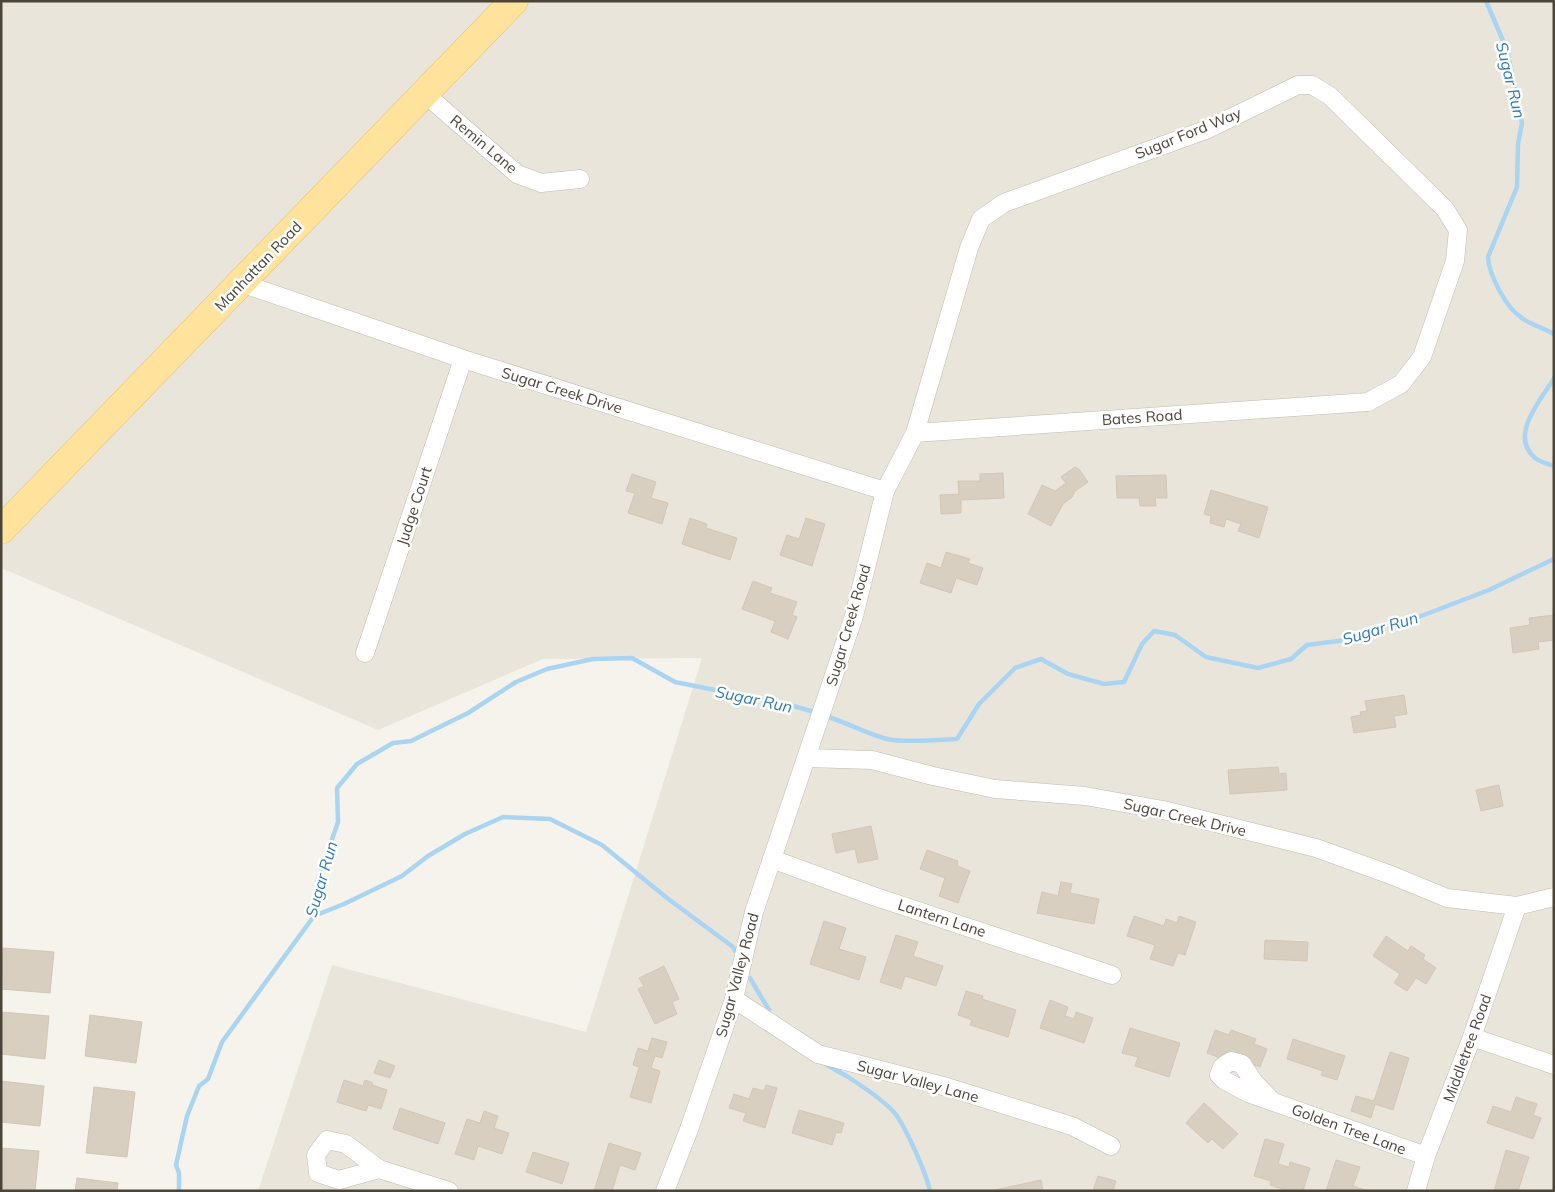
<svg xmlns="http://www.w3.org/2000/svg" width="1555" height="1192" font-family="Mulish,sans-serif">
<rect width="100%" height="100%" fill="#f6f3ec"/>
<path fill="#eae5da" d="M1 1H1554V1191H258L332 965 586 1032 702 658 543 659 378 730 1 568Z"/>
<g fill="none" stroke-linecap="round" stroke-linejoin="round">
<g stroke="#a9d4f2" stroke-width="4.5">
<path d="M1486 1 1507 50 1522 123 1518 144 1517 187 1488 257C1489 275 1506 308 1522 318 1531 325 1544 328 1554 334"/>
<path d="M1554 378C1542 399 1508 435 1535 458 1540 462 1548 464 1554 466"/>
<path d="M825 716C846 722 865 733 887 739 903 743 938 740 957 739L979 704 1015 668 1041 659 1068 674 1104 684 1124 682 1142 644 1154 631 1175 635 1206 657 1258 668 1291 659 1307 645 1354 639 1385 626H1395L1489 590 1554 559"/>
<path d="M314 916 344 904 402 876 428 856 465 834 503 817 550 819 602 845 667 898 733 947 735 951"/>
<path d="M750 978 769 1010"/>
<path d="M821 1061C830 1068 839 1071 848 1077 862 1086 880 1098 892 1110 904 1122 926 1173 930 1191"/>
<path d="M179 1191V1173L176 1165 187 1116 199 1086 208 1079 222 1042 314 916 318 880 338 822 337 788 357 764 393 743 411 741 468 713 516 682 547 669 593 659 632 658 675 682 790 705 818 713"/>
</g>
</g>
<g fill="#d8cfc1" stroke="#d3c7b4">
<path d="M1075 467 1079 469 1088 482 1075 491 1072 497 1063 504 1051 526 1028 514 1042 485 1055 491 1066 483 1061 477Z"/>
<path d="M1003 473 1004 498 961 500V513L941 514 940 495 959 494 958 481H980V474Z"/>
<path d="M632 474 656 482 651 498 668 503 662 524 628 513 635 493 626 491Z"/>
<path d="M1166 475 1167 498H1155L1156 506H1140L1139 498H1117L1116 476Z"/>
<path d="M1211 490 1268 507 1259 538 1238 531 1241 524 1226 519 1224 527 1210 523 1211 516 1204 514Z"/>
<path d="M690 518 707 524 706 528 737 538 730 560 682 544Z"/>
<path d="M806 518 825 524 812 566 780 555 787 535 799 539Z"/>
<path d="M946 552 970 559 968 563 983 568 977 585 956 578 951 593 920 583 927 563 941 568Z"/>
<path d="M753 581 772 588 770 593 797 602 792 615 797 617 788 639 771 632 775 621 742 609Z"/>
<path d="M1554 615V640L1538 642 1539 649 1513 653 1510 628 1530 625 1529 618Z"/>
<path d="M1404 695 1407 714 1394 716 1396 727 1354 733 1351 717 1361 715 1360 712 1367 711 1365 701Z"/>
<path d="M1278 767 1279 774 1286 773 1287 790 1230 794 1228 770Z"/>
<path d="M1499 785 1503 806 1481 811 1476 790Z"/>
<path d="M871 826 878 859 858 863 855 849 836 853 832 834Z"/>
<path d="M927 850 958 861 957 866 970 871 958 903 939 896 945 878 920 869Z"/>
<path d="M1061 882 1072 884 1070 893 1099 899 1094 924 1037 913 1042 892 1058 896Z"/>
<path d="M1134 916 1164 926 1166 919 1177 923 1179 916 1196 922 1185 955 1178 953 1173 966 1150 959 1155 945 1127 936Z"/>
<path d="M824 921 846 928 839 949 866 957 859 980 810 964Z"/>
<path d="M896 935 918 942 913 956 943 966 936 986 905 976 901 989 880 982Z"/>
<path d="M1386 936 1408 951 1411 946 1425 955 1423 959 1436 968 1426 984 1416 978 1407 991 1394 983 1400 974 1373 956Z"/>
<path d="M1265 940 1308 942 1307 961 1264 959Z"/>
<path d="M3 948 54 952 50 993 1 989Z"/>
<path d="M664 966 679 999 672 1002 677 1014 655 1024 638 989 644 986 639 978Z"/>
<path d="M966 991 983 996 982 999 1016 1010 1008 1037 970 1025 972 1020 958 1015Z"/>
<path d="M1050 1000 1068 1007 1065 1016 1074 1019 1076 1012 1093 1018 1084 1043 1040 1028Z"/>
<path d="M1 1012 49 1016 45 1059 1 1054Z"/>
<path d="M90 1015 142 1022 136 1063 85 1056Z"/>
<path d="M1130 1028 1180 1043 1169 1077 1135 1066 1138 1057 1122 1053Z"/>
<path d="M1215 1030 1229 1035 1231 1030 1256 1039 1254 1044 1267 1049 1260 1067 1224 1054 1223 1059 1207 1053Z"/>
<path d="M652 1038 667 1042 662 1058 655 1056 651 1068 660 1071 651 1103 630 1097 639 1067 633 1065 638 1048 648 1051Z"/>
<path d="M1293 1039 1345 1056 1337 1080 1321 1075 1323 1071 1287 1059Z"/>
<path d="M1390 1052 1409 1058 1393 1110 1375 1104 1371 1118 1351 1111 1356 1096 1374 1101Z"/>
<path d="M379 1060 395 1066 390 1078 374 1073Z"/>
<path d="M344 1080 363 1086 365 1080 373 1083 372 1085 387 1090 381 1109 368 1105 366 1111 337 1102Z"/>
<path d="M1 1081 44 1086 40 1126 1 1122Z"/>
<path d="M766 1085 777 1088 765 1128 743 1121 746 1113 729 1108 734 1094 749 1099 753 1088 764 1091Z"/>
<path d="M94 1087 135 1092 127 1157 86 1153Z"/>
<path d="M1516 1097 1537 1104 1533 1115 1541 1118 1533 1139 1487 1123 1493 1106 1511 1112Z"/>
<path d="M1204 1103 1238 1134 1223 1149 1212 1139 1208 1143 1186 1123Z"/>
<path d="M400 1108 445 1123 438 1144 393 1129Z"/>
<path d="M799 1110 844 1123 841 1133 836 1132 832 1145 792 1133Z"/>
<path d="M484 1111 498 1116 494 1128 509 1133 502 1154 478 1146 474 1160 455 1154 467 1119 480 1123Z"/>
<path d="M1265 1139 1284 1144 1278 1164 1289 1167 1290 1162 1310 1168 1303 1191H1288L1270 1185 1271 1181 1254 1176Z"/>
<path d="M609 1143 641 1153 635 1170 620 1165 612 1191H594Z"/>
<path d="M1 1148 39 1151 35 1191 1 1189Z"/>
<path d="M1506 1150 1529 1157 1518 1191H1494Z"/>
<path d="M533 1152 569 1163 562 1184 526 1172Z"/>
<path d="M1336 1160 1360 1167 1353 1186 1368 1191H1326Z"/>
<path d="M1098 1176 1116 1181 1113 1191H1093Z"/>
<path d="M77 1178 118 1183 117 1191H75Z"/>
<path d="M1041 1180 1043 1191H990Z"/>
</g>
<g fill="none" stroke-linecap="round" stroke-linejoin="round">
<defs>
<g id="street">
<path d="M424 93 517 174 541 183 580 179"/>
<path d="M241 283 463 359 885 491"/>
<path d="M365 653 463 359"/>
<path d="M807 758 872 760 933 776 995 789 1085 796 1163 810 1316 848 1391 875 1447 898 1517 906 1554 897"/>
<path d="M772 859 873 896 1112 975"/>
<path d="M734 999 818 1054 947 1087 1072 1126 1111 1146"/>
<path d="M1472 1037 1554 1065"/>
<path d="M1272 1101 1253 1081 1242 1064 1231 1061 1222 1067 1219 1075 1224 1080 1248 1093 1426 1156"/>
<path d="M379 1169 339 1180 318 1173 316 1155 327 1140 346 1144 379 1169 449 1191"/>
<path d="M665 1191 688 1132 734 999 754 912 854 616 885 491 915 433 969 248 981 219 1004 203 1208 129 1298 85H1312L1330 96 1445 209 1458 230 1455 261 1422 357 1401 384 1368 402 915 433"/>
<path d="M1416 1191 1426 1156 1472 1037 1517 906"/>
</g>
<path id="primary" d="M1 530 514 1"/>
</defs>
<use href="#street" stroke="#c2bbae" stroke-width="19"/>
<use href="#primary" stroke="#e6c16a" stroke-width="29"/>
<use href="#street" stroke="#fff" stroke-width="18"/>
<use href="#primary" stroke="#ffe39c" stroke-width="28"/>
</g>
<g text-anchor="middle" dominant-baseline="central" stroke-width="5" stroke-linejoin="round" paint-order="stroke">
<g font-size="15" fill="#4b4439" stroke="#fff">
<text transform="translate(1188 133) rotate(-22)">Sugar Ford Way</text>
<text transform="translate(484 144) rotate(40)">Remin Lane</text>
<text transform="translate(258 266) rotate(-46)">Manhattan Road</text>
<text transform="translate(562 390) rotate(17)">Sugar Creek Drive</text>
<text transform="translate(1142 417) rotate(-4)">Bates Road</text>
<text transform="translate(414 506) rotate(-72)">Judge Court</text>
<text transform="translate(848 625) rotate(-74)">Sugar Creek Road</text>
<text transform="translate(1185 817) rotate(13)">Sugar Creek Drive</text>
<text transform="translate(942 918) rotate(18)">Lantern Lane</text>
<text transform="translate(737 975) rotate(-75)">Sugar Valley Road</text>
<text transform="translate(1467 1048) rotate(-70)">Middletree Road</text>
<text transform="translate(918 1081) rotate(15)">Sugar Valley Lane</text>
<text transform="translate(1349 1129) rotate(20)">Golden Tree Lane</text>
</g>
<g font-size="16" font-style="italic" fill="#2e7ab2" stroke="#fff">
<text transform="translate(1511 80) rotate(76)">Sugar Run</text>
<text transform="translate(1380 628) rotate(-17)">Sugar Run</text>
<text transform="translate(754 699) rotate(12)">Sugar Run</text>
<text transform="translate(321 879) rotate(-74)">Sugar Run</text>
</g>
</g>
<rect width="1555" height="1192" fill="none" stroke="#4b4439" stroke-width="5"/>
</svg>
